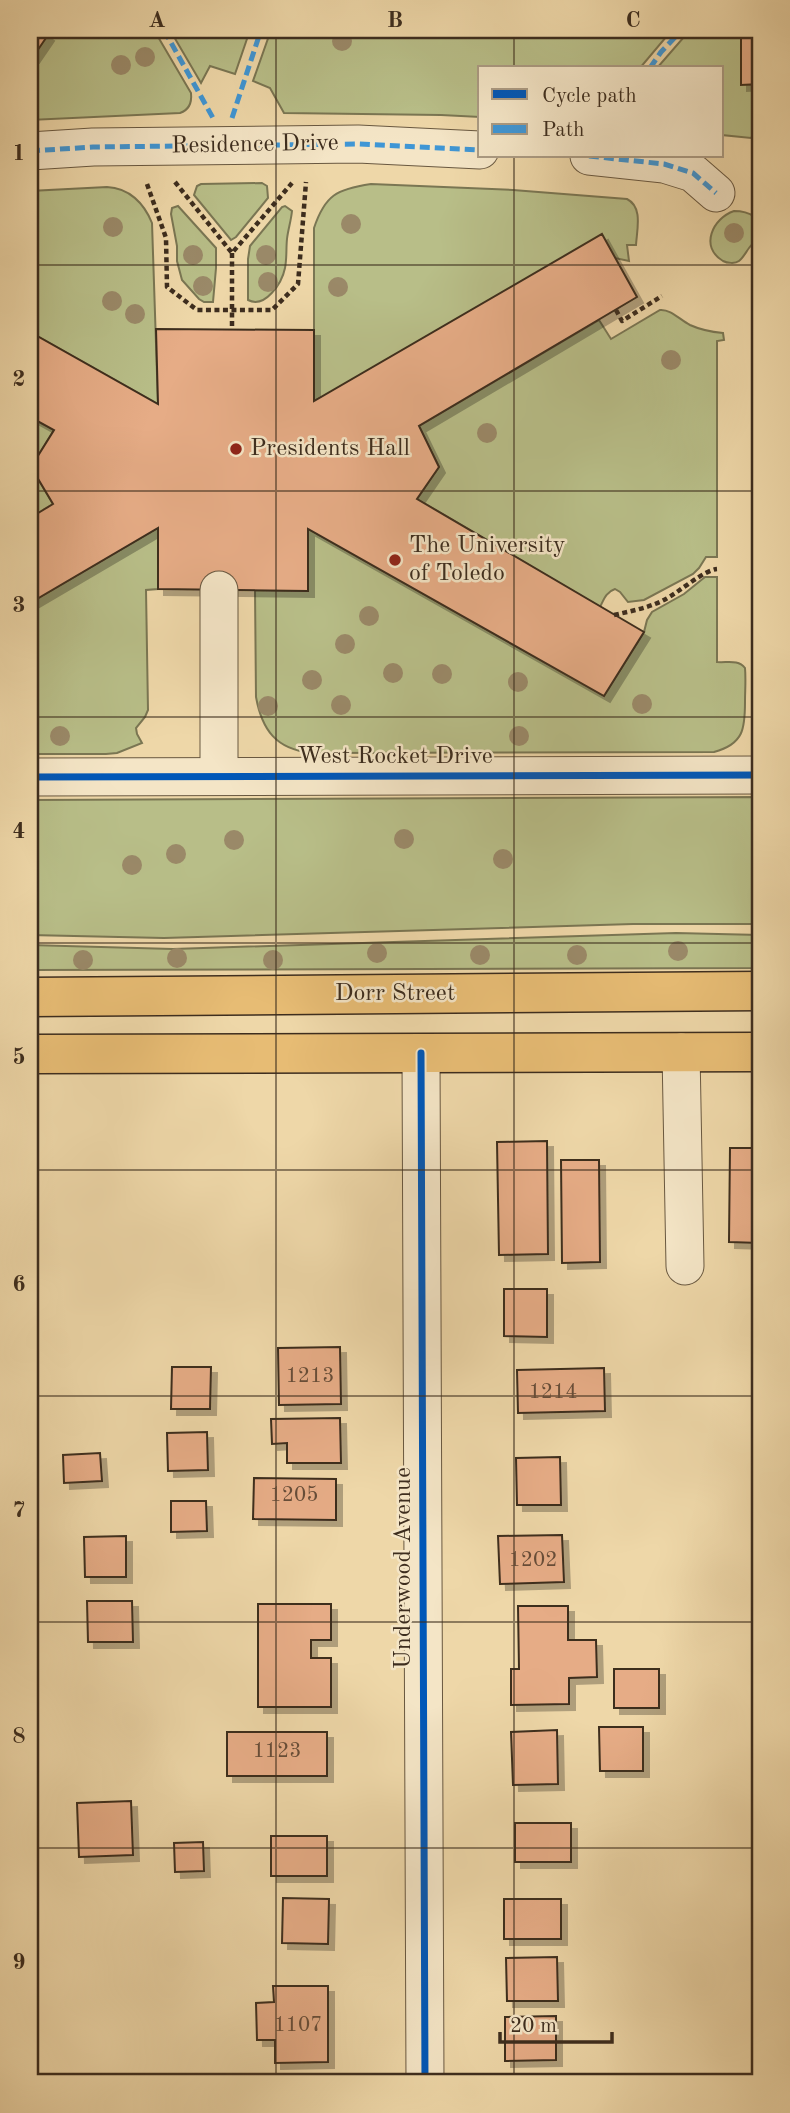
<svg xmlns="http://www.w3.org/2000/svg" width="790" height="2113" font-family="'Old Standard TT',serif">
<defs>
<filter id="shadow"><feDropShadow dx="6" dy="6" stdDeviation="0" flood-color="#0004"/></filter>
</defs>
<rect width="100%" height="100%" fill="#eed7a8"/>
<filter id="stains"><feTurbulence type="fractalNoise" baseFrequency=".00286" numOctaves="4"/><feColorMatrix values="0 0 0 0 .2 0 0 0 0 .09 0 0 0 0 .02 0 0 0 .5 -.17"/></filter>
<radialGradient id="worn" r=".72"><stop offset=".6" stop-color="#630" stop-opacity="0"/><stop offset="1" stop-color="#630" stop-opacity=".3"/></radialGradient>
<g fill="#b8be88" stroke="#7a7653" stroke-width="2">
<path d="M50 30H154L191 93C192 103 189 110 180 113L30 120V59Z"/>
<path d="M170 30H250L235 74 210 66 201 83Z"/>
<path d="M271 30H672L640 68H480V117L441 115 284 113 270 88 253 81Z"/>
<path d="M690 30H718L723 36 728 30H741V84L758 85V127L751 138 722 135V68H657Z"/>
<path d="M262 183 267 186 268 198 236 237 231 240 194 195 197 186 201 184Z"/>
<path d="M371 184 513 190 627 199C643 207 637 229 636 245H627L629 261 615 258 314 401V228C325 195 337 189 371 184Z"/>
<path d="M107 187C129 188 144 203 152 223L158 404 30 332V191Z"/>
<path d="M178 206 216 248V268L213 302H204L199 299 182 280 177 261V246L171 214 172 208Z"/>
<path d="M285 206 292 211C291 221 288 230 287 239 286 248 287 258 285 268 282 283 265 309 248 300V259L250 246 282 207Z"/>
<path d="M734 211C747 211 767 218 759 235 757 240 752 244 749 248 746 252 743 258 739 261 735 264 727 263 723 261 699 247 713 218 734 211Z"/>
<path d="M660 310C671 309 680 320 690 325 701 330 712 332 723 333L724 340 717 341V557H706L699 568 693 574 644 600 628 602 620 592 615 589C606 592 604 599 600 607L417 499 439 467 419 426 599 320 611 339Z"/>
<path d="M30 417 54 430 31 467 53 504 30 518Z"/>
<path d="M158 528V589L146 590 148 710 145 717 136 728 137 734 142 743 117 753 106 754H30V603Z"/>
<path d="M308 529 604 696 644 632 647 620 652 612 684 594 705 577H717V662C727 663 738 659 745 668 746 679 745 691 745 702 745 728 744 744 714 752L311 753C276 749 262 730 256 697L255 590 308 591Z"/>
<path d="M760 797V924H633L164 938 30 935V800Z"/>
<path d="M676 933 760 935V968L30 970V945L173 949Z"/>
</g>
<g fill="#e6ac86" stroke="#3d2d1e" stroke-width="2" filter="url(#shadow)">
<path d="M30 30H41L48 35 33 57H30Z"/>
<path d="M741 30H760V84L741 85Z"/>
<path d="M602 234 637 297 419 426 439 467 417 499 644 632 604 696 308 529V591L158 589V528L30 603V518L53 504 31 467 54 430 30 417V332L158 404 156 329 314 330V401Z"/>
<path d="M547 1141 548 1254 499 1255 497 1142Z"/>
<path d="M730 1148H760V1243L729 1242Z"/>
<path d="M561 1160H599L600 1262 562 1263Z"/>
<path d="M504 1289H547V1337L504 1336Z"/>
<path d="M340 1347 341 1404 279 1405 278 1348Z"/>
<path d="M172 1367H211L210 1409H171Z"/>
<path d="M604 1368 605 1411 518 1413 517 1370Z"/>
<path d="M340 1418 341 1463H287V1443L272 1444 271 1419Z"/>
<path d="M207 1432 208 1470 168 1471 167 1433Z"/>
<path d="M100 1453 102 1481 64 1483 63 1455Z"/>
<path d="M560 1457 561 1505H517L516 1458Z"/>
<path d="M254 1478 336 1479V1520L253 1519Z"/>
<path d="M171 1501H206L207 1531 171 1532Z"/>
<path d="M562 1535 564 1582 500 1584 498 1536Z"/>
<path d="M126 1536V1577H85L84 1537Z"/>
<path d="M87 1601H132L133 1642H88Z"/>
<path d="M258 1604H331V1640H311V1658H331V1707H258Z"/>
<path d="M518 1606H568V1640H596L597 1677 569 1678V1704L511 1705V1669H519Z"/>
<rect x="614" y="1669" width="45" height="39"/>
<path d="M599 1727H643V1771H600Z"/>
<path d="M557 1730 558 1784 513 1785 511 1732Z"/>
<rect x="227" y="1732" width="100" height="44"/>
<path d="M131 1801 133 1855 79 1857 77 1803Z"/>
<rect x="515" y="1823" width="56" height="39"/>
<rect x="271" y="1836" width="56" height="40"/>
<path d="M203 1842 204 1871 175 1872 174 1843Z"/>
<path d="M283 1898 329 1899 328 1944 282 1943Z"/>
<rect x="504" y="1899" width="57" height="40"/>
<path d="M557 1957 558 2001H507L506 1958Z"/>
<path d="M273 1986H328V2062L275 2063V2040H257L256 2003 274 2002Z"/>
<path d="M556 2016V2060L505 2061V2017Z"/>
</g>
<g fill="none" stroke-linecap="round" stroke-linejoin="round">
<defs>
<g id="minor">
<path d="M30 151 93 147 358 144 480 150"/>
<path d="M589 156 664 164 693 173 716 193"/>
<path d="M219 590V776"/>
<path d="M30 777 760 775"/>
<path d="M681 1052 685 1266"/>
<path d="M421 1053 425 2083"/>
</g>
<g id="major">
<path d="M30 997 760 991"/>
<path d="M30 1054 760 1052"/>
</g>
</defs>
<use href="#minor" stroke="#695840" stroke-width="39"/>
<use href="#major" stroke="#3d2d1e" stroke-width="41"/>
<g stroke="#3d2d1e" stroke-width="4.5" stroke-dasharray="5 3.5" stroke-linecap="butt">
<path d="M175 182 232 253 292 183"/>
<path d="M147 184 166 238 167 287 197 310H272L298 284 306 182"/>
<path d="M232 253V329"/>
<path d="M616 310 622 321 662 296"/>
<path d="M614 615C631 611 648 608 664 600 678 593 704 570 717 569"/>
</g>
<use href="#minor" stroke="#f4e5c6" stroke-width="37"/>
<use href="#major" stroke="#e7bc74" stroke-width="38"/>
<g stroke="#3f96d5" stroke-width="5" stroke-dasharray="10 5" stroke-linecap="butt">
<path d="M164 30 213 118"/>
<path d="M650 68 661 52 682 30"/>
<path d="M232 118 261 30"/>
<path d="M30 151 93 147 358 144 480 150"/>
<path d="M589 156 664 164 693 173 716 193"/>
</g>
<defs>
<g id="cycleway">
<path d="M30 777 760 775"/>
<path d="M421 1053 425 2083"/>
</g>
</defs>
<use href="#cycleway" stroke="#f4e5c6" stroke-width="11"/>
<use href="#cycleway" stroke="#0057b8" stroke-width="7"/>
</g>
<g fill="#9a8968">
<circle cx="342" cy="41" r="10"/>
<circle cx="145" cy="57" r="10"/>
<circle cx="121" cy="65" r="10"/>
<circle cx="351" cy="224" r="10"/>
<circle cx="113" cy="227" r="10"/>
<circle cx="734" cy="233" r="10"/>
<circle cx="193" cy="255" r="10"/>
<circle cx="266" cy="255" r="10"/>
<circle cx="268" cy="282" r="10"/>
<circle cx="203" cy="286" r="10"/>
<circle cx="338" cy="287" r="10"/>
<circle cx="112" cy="301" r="10"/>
<circle cx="135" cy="314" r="10"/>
<circle cx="671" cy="360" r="10"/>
<circle cx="487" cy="433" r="10"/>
<circle cx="369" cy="616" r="10"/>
<circle cx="345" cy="644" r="10"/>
<circle cx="393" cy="673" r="10"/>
<circle cx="442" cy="674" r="10"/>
<circle cx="312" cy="680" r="10"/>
<circle cx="518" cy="682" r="10"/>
<circle cx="642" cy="704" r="10"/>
<circle cx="341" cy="705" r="10"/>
<circle cx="268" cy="706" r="10"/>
<circle cx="60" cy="736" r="10"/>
<circle cx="519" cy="736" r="10"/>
<circle cx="404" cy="839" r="10"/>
<circle cx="234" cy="840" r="10"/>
<circle cx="176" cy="854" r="10"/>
<circle cx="503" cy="859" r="10"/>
<circle cx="132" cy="865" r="10"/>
<circle cx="678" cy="951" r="10"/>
<circle cx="377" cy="953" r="10"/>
<circle cx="480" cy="955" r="10"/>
<circle cx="577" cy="955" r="10"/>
<circle cx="177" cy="958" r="10"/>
<circle cx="83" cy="960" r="10"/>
<circle cx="273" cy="960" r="10"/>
</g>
<path fill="none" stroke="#3d2d1e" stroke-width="2" stroke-opacity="0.55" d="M276 30V2083M514 30V68M514 156V2083M30 265H760M30 491H760M30 717H760M30 943H760M30 1170H760M30 1396H760M30 1622H760M30 1848H760"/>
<g fill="#8f2418" stroke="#f4e5c6" stroke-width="2.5">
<circle cx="236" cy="449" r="7"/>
<circle cx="395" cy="560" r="7"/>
</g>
<g text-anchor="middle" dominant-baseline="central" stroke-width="5" stroke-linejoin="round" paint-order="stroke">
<g font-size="21" fill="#674d38">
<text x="310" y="1376">1213</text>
<text x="553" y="1392">1214</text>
<text x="294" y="1495">1205</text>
<text x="533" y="1560">1202</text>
<text x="277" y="1751">1123</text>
<text x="298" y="2025">1107</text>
</g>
<g font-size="24" fill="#3d2d1e" stroke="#f4e5c6">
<text transform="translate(255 145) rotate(-1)">Residence Drive</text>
<text x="395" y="757">West Rocket Drive</text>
<text x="395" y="994">Dorr Street</text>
<text transform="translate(404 1568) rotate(-90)">Underwood Avenue</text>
</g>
<g font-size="24" fill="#3d2d1e" stroke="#f4e5c6" text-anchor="start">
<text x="250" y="449">Presidents Hall</text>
<text x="409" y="546">The University<tspan x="409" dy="28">of Toledo</tspan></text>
</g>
</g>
<rect width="790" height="2113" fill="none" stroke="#eed7a8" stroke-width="77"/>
<rect x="478" y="66" width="245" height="91" fill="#f4e5c6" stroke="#ab9b83" stroke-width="2"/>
<rect x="492" y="89" width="35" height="10" fill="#0057b8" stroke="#ab9b83" stroke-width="2"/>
<text x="542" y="102" font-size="21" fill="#3d2d1e">Cycle path</text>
<rect x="492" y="124" width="35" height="10" fill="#3f96d5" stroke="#ab9b83" stroke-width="2"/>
<text x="542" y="136" font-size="21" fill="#3d2d1e">Path</text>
<path d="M500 2032v10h112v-10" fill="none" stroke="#3d2d1e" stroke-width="3.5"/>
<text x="510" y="2032" font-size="21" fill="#3d2d1e" stroke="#f4e5c6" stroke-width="5" paint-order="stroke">20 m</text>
<rect x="38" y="38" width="714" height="2036" fill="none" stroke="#3d2d1e" stroke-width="2.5"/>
<g font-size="23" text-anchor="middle" font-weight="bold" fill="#3d2d1e">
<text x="157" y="27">A</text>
<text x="395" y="27">B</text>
<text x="633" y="27">C</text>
<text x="19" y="160">1</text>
<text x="19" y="386">2</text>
<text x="19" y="612">3</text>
<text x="19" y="838">4</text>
<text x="19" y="1064">5</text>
<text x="19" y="1291">6</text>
<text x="19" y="1517">7</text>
<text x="19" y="1743">8</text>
<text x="19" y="1969">9</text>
</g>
<rect width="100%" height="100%" filter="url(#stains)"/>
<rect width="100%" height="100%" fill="url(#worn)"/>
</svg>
